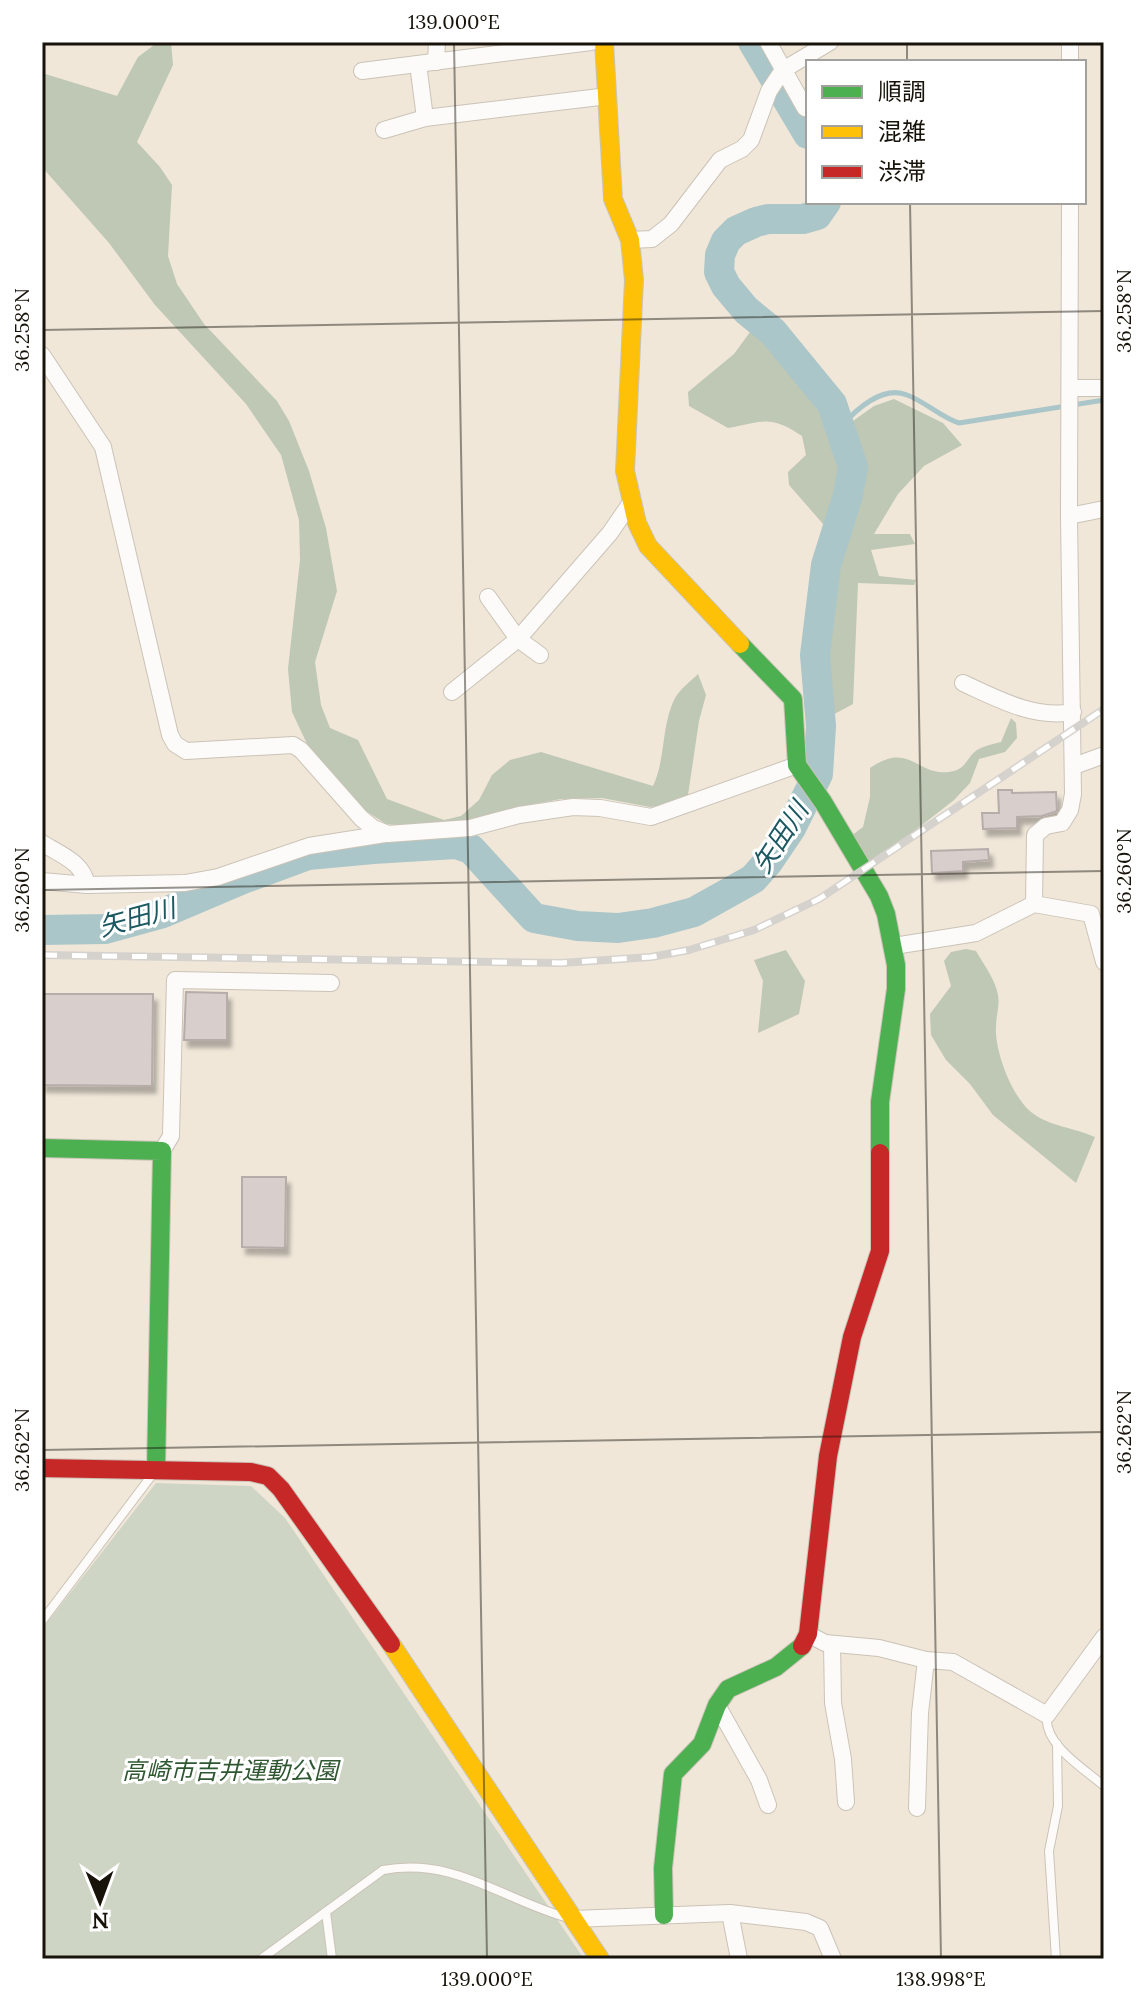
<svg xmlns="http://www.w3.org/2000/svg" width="1146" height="2001" font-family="Lora,'Noto Sans JP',serif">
<defs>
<filter id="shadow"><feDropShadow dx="4" dy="7" stdDeviation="2" flood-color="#0004"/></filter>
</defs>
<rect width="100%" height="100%" fill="#f0e7d9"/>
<path fill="#cfd5c5" d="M156 1483 251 1486 285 1518 584 1959H42V1629Z"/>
<g fill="#bec8b4">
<path d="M158 42H171L173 65 137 142 160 167 172 185 168 256 177 284 204 324 277 401 289 421 309 471 326 528 337 591 315 662 321 705 330 728 358 740 387 799 444 820 461 816 479 800 492 775 510 760 541 752 653 786C666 759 661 725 675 698 680 689 691 681 698 674L706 695 699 721 688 795 667 804 650 807 602 798 561 799 534 804 466 824 408 826 386 824 366 811 309 748 292 712 288 669 300 560 299 520 281 455 246 404 155 305 109 243 42 167V73L117 96 138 57Z"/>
<path d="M753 328 836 433 874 406 894 399 943 423 962 445 924 466 898 494 874 534H910L915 544 871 550 879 576 916 580 914 585 858 583 853 704 827 718 824 661 830 613 844 548 789 485 788 472 806 455 802 436C769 414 764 422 728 428L689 406 688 392 734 354Z"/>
<path d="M1011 718 1016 723 1017 738 1005 752 979 759 970 783 954 800 867 868 851 836 863 827 870 797V768C912 739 917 780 954 771 966 768 968 756 977 750 984 746 993 744 1001 742Z"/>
<path d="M966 949 976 951C984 965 995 979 998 995 1000 1005 996 1016 996 1026 994 1050 1012 1097 1031 1112 1048 1126 1075 1128 1095 1137L1076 1183 993 1115 970 1084 946 1060 931 1035 930 1014 951 986 944 961 951 952Z"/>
<path d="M786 950 805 981 799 1014 758 1033 763 981 754 960Z"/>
</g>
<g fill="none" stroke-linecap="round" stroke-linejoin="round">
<path stroke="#abc6c8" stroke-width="5" d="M841 427C856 409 883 385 907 395 926 402 940 417 959 423L1104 400"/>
<g stroke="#abc6c8" stroke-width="30">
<path d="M753 42 808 134"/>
<path d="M42 930 105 929 163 913 243 879 308 855 373 849 456 844 471 849 534 918 578 926 618 928 653 923 694 912 753 879 768 862 791 828 818 774 821 726 815 655 826 565 848 495 853 467 832 404 773 332 746 310 726 286 719 272 720 255 726 241 736 231 756 222 768 219H803L817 215 826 202"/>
</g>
</g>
<g fill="#d8cecc" stroke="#b6adaa" stroke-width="2" filter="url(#shadow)">
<path d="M998 790H1012V793L1056 792 1057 811 1042 816 1017 817V828L983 829 982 813H999Z"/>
<path d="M988 849 989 860 963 862V871L932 873 931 851Z"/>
<path d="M186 992 227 993V1040H184Z"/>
<path d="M42 994H153L152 1086 42 1085Z"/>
<path d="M242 1177H286L285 1248 242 1247Z"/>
</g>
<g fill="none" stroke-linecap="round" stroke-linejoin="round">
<defs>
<g id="lane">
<path d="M42 1621 152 1475"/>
<path d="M1047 1715C1043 1745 1085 1769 1104 1786"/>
<path d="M326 1912 332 1959"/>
<path d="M261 1959 383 1870C454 1857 500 1898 565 1917"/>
<path d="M1056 1959 1049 1851 1058 1806 1057 1744"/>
</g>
<g id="street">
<path d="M768 42 805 108"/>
<path d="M436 62 437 42"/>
<path d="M1070 62V42"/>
<path d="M418 64 425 118"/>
<path d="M362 71 591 42"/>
<path d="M384 130 425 118 608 96"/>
<path d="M630 240 652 239 671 224 720 160 742 149 751 140 769 91 783 70 830 42"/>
<path d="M42 355 103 447 170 735 175 744 186 751 293 745 301 750 361 818 373 828 388 834 470 828 519 815 573 807 600 808 651 817 797 765"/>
<path d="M1070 388H1104"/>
<path d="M1069 516 1104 509"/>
<path d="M488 597 518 639 540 655"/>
<path d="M963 683C998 699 1034 719 1073 712"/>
<path d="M452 692 518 639 610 533 632 501"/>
<path d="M1074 766 1104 755"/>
<path d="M42 843C61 855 83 862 87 885"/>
<path d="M42 881 87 885 185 883 218 877 309 846 385 834"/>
<path d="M1034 904 1035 835 1046 826 1062 823 1070 810 1073 794 1069 516 1070 202"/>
<path d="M894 946 976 933 1034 904 1091 914 1104 962"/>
<path d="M162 1151 171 1136 175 980 331 983"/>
<path d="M808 1634 825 1643 879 1648 926 1660 953 1662 1047 1715 1104 1637"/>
<path d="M832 1644 833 1703 843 1759 846 1802"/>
<path d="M717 1705 759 1780 768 1805"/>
<path d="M917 1808 920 1713 926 1660"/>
<path d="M730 1913 739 1959"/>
<path d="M573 1919 730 1913 806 1922 820 1928 833 1959"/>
</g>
<g id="fast">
<path d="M740 644 793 699 797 765 823 802 879 896 886 914 896 965V989L880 1102V1153"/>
<path d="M42 1148 162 1151 156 1470"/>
<path d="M664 1915 663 1868 673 1774 702 1744 717 1705 728 1689 776 1667 802 1646"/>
</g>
<g id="slow">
<path d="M604 42 613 199 630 240 634 280 625 471 637 523 648 546 740 644"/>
<path d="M391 1644 600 1959"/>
</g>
<g id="jam">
<path d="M42 1468 251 1472 268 1476 281 1489 391 1644"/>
<path d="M802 1646 808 1634 828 1456 852 1337 880 1251V1153"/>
</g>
</defs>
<use href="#lane" stroke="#cac3b7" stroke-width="10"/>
<use href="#street" stroke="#cac3b7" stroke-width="18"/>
<use href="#fast" stroke="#cac3b7" stroke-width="20"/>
<use href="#slow" stroke="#cac3b7" stroke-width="20"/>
<use href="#jam" stroke="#cac3b7" stroke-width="20"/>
<use href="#lane" stroke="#fdfbf9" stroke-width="8"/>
<use href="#street" stroke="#fdfbf9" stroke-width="16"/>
<use href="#fast" stroke="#4caf50" stroke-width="18"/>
<use href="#slow" stroke="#ffc107" stroke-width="18"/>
<use href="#jam" stroke="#c62828" stroke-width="18"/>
<defs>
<path id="rail" d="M42 955 561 963 651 957 689 950 754 930 819 899 1104 709"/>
</defs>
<use href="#rail" stroke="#d5d2ce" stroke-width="8"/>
<use href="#rail" stroke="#fff" stroke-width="5" stroke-dasharray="15" stroke-linecap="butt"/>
</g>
<path fill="none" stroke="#18130a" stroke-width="2" stroke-opacity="0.45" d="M454 42 487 1959M907 42V62M910 202 941 1959M42 330 1104 311M42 890 1104 871M42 1450 1104 1432"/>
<g text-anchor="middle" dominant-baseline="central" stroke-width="6" stroke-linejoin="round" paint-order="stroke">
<g font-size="24" font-style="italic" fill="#2f5731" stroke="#fff">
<text x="230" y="1770">高崎市吉井運動公園</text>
</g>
<g font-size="26" font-style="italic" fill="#1c5861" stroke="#fff">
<text transform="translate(780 837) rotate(-57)">矢田川</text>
<text transform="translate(137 917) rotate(-15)">矢田川</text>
</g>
</g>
<rect width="1146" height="2001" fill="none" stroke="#ffffff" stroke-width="88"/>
<rect x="806" y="60" width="280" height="144" fill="#ffffff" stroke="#a3a19d" stroke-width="2"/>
<rect x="822" y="86" width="40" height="12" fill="#4caf50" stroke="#a3a19d" stroke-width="2"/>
<text x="878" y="100" font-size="24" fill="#18130a">順調</text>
<rect x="822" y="126" width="40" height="12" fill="#ffc107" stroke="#a3a19d" stroke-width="2"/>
<text x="878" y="140" font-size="24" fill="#18130a">混雑</text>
<rect x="822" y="166" width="40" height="12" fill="#c62828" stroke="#a3a19d" stroke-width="2"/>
<text x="878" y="180" font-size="24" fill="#18130a">渋滞</text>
<g transform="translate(100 1901) rotate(179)" stroke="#ffffff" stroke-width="6" paint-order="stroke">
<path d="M0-6L14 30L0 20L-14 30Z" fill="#18130a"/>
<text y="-12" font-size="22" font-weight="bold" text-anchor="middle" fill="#18130a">N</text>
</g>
<rect x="44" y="44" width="1058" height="1913" fill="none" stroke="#18130a" stroke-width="3"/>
<g font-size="20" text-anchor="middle" fill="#18130a">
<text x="454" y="29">139.000°E</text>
<text transform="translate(1124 311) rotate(-90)" y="7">36.258°N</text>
<text transform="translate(22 330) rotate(-90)" y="7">36.258°N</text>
<text transform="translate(1124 871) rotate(-90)" y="7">36.260°N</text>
<text transform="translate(22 890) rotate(-90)" y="7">36.260°N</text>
<text transform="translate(1124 1432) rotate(-90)" y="7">36.262°N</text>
<text transform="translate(22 1450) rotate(-90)" y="7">36.262°N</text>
<text x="487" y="1986">139.000°E</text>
<text x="941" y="1986">138.998°E</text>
</g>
</svg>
